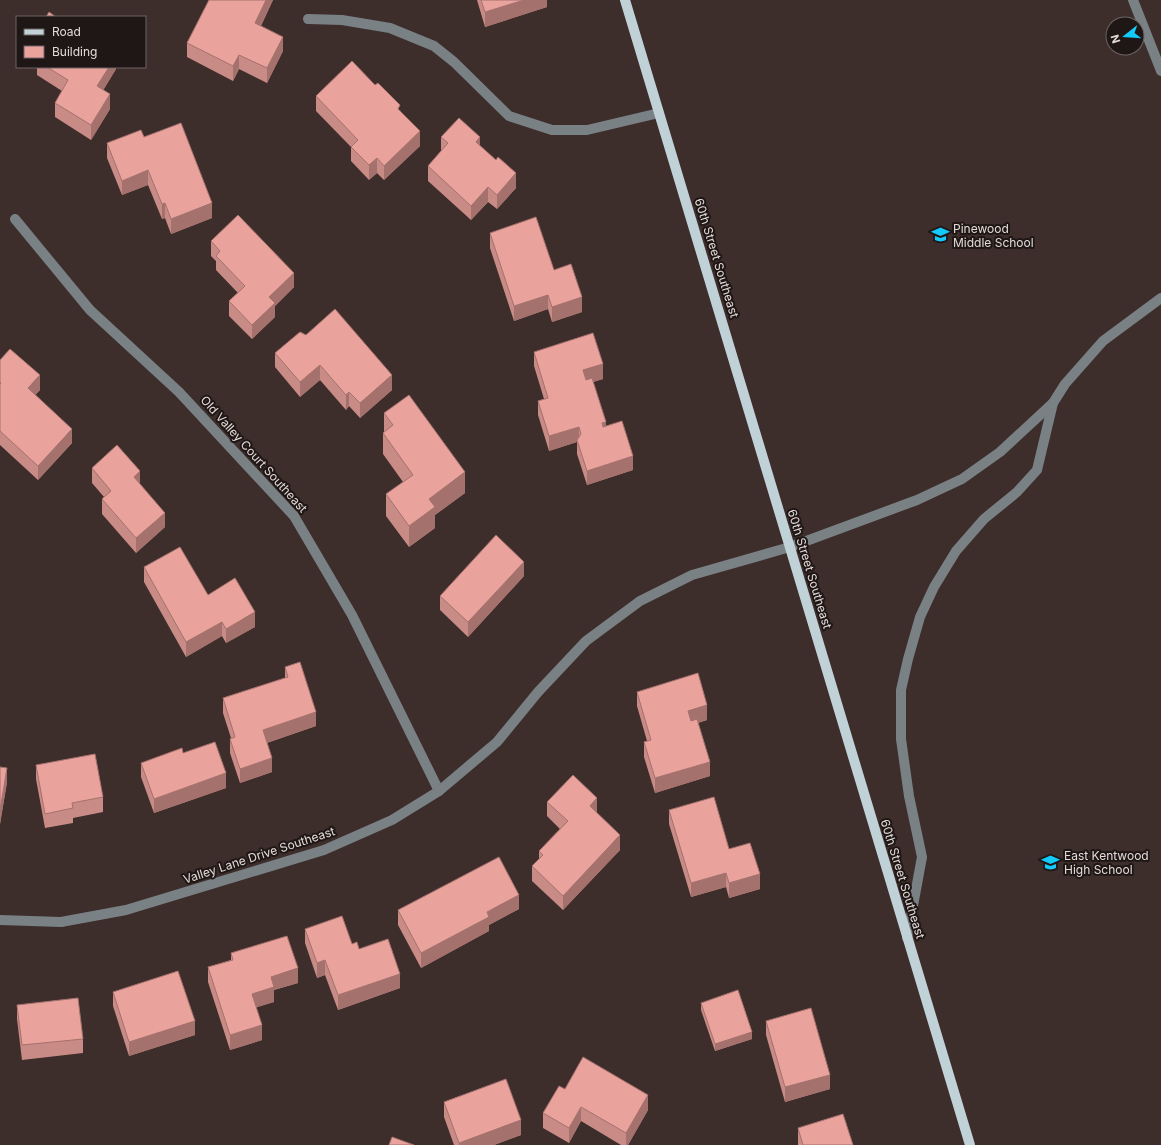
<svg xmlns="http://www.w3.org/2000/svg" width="1161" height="1145" font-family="Inter,sans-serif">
<rect width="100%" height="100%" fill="#3d2d2b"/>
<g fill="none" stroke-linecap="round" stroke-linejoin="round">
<g stroke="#798184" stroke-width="10">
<path d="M1133 0 1161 71"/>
<path d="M308 19 342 20 390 28 434 46 454 62 509 116 552 130H587L659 113"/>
<path d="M15 219 90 310 179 392 294 516 352 615 439 791"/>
<path d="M0 920 61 922 126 910 324 850 392 820 439 791 497 742 538 692 586 641 640 601 692 575 790 547 917 500 962 479 1000 452 1053 403 1065 384 1103 341 1161 298"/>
<path d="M907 938 922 857 909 796 901 739V690L908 659 920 617 934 587 956 551 984 519 1017 492 1037 470 1053 403"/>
</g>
<path stroke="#c1d1d8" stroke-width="10" d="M625 0 970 1145"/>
</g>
<g fill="#c98b86">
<path d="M209 0H273L261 26 283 51 267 83 239 69 233 81 187 57V43Z"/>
<path d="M477 0H547V7L485 27Z"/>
<path d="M36 67H116V69L103 90 110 109 91 140 55 117V103L62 91 37 75V68Z"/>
<path d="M316 96 400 110 420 146 384 180 377 173 369 180 351 161V147L316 111Z"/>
<path d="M144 137 212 218 171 234 165 218 162 219 148 185 122 195 107 158V143Z"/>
<path d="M441 137 480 146 516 188 497 209 488 202 471 220 428 181V166L441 151Z"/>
<path d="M490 233 554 270 582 312 552 322 548 309 514 321 490 248Z"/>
<path d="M211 241 294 287 275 306V317L252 339 229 316V301L238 293 216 270V261L211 256Z"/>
<path d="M300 332 392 390 360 418 349 406 346 410 320 380 300 397 275 367V353Z"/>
<path d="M534 352 603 379 593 382 606 426 633 470 587 485 577 454V442L549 451 538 415V401L544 399 534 366Z"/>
<path d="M0 360 40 390 35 395 72 443 38 480 0 445Z"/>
<path d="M384 413 465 493 435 515V528L409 547 386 516V494L403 482 383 454V433L384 432Z"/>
<path d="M92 468 140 485 165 527 136 553 102 514V499L104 497 92 483Z"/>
<path d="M144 567 208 595 255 627 226 643 222 636 186 657 144 582Z"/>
<path d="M524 576 468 637 440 610V596Z"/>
<path d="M285 667 316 726 267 743 272 772 240 783 230 753V739L231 738 223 713V698L285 678Z"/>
<path d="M637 692 707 720 698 723 710 776 655 793 644 757V742L647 741 637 706Z"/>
<path d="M183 753 226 788 154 813 141 777V763Z"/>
<path d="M36 765 103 797V812L73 818V823L45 828 36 779Z"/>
<path d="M0 767 7 782 0 824Z"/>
<path d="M547 802 597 813 620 850 563 910 532 881V866L539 859V851L560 829 547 816Z"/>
<path d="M669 810 729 849 760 889 729 898 726 887 691 897 669 824Z"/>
<path d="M519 909 489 925V931L421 968 398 925V910Z"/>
<path d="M305 929 352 944 359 949 400 988 338 1010 325 975 317 978 305 943Z"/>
<path d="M231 953 298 983 274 990V1002L256 1007 262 1040 230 1050 208 982V967L231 960Z"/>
<path d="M113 992 195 1035 129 1056 113 1006Z"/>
<path d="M701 1003 752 1039 715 1051 701 1010Z"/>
<path d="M17 1005 83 1039V1053L22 1060 17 1019Z"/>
<path d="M766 1021 830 1089 785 1102 766 1035Z"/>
<path d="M565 1089 648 1110 628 1145H621L581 1121 569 1143 543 1128V1113Z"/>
<path d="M444 1102 521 1135 494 1145H454L444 1117Z"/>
<path d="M798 1128 853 1145H798Z"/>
</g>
<g fill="#a4716d">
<path d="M266 0H273L255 37V23Z"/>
<path d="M524 0H547V7L485 27V12Z"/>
<path d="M283 37V51L267 83V68Z"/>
<path d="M239 55V69L233 81V66Z"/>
<path d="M109 67H116V69L97 101V86Z"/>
<path d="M110 94V109L91 140V125Z"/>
<path d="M420 131V146L384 180V166Z"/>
<path d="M480 137V152L476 142Z"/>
<path d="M377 158V173L369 180V165Z"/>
<path d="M148 170V185L122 195V181Z"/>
<path d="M516 173V188L497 209V195Z"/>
<path d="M488 187V202L471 220V206Z"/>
<path d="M165 203V218L162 219V204Z"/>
<path d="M212 203V218L171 234V219Z"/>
<path d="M294 273V287L275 306V317L252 339V325L269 297Z"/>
<path d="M548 295V309L514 321V306Z"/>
<path d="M582 297V312L552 322V307Z"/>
<path d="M603 364V379L583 385V370Z"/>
<path d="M320 365V380L300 397V382Z"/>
<path d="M40 375V390L28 403V388Z"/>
<path d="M392 375V390L360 418V403Z"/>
<path d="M349 392V406L346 410V395Z"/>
<path d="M606 422V437L602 423Z"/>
<path d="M579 427V442L577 440V442L549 451V436Z"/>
<path d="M72 429V443L38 480V466Z"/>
<path d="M633 456V470L587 485V471Z"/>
<path d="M140 471V486L134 477Z"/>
<path d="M465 472V493L435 515V528L409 547V526L429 499Z"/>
<path d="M165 513V527L136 553V538Z"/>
<path d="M524 562V576L468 637V622Z"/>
<path d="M255 612V627L226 643V629Z"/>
<path d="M222 622V636L186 657V642Z"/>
<path d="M707 705V720L688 726V711Z"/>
<path d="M316 712V726L263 744V730Z"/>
<path d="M272 758V772L240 783V769Z"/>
<path d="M710 762V776L655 793V778Z"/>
<path d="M7 768V782L0 824V810Z"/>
<path d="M226 773V788L154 813V799Z"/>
<path d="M597 798V813L590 806Z"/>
<path d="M620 835V850L563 910V896Z"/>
<path d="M726 873V887L691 897V883Z"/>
<path d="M760 874V889L729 898V883Z"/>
<path d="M519 895V909L489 925V931L421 968V953L487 912Z"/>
<path d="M325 960V975L317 978V963Z"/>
<path d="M298 968V983L274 990V1002L252 1009V994L271 977Z"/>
<path d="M400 974V988L338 1010V995Z"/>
<path d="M195 1021V1035L129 1056V1042Z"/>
<path d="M262 1025V1040L230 1050V1035Z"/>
<path d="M752 1032V1039L715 1051V1044Z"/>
<path d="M830 1075V1089L785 1102V1087Z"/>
<path d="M648 1095V1110L628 1145H626V1133Z"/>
<path d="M581 1107V1121L569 1143V1128Z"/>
<path d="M521 1120V1135L494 1145H459V1143Z"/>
</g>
<g fill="#eaa29c" stroke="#a4716d">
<path d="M209 0H266L255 23 283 37 267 68 239 55 233 66 187 43Z"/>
<path d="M481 0H524L485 12Z"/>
<path d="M49 12 56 17H46Z"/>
<path d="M352 61 375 85 378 83 400 105 398 109 420 131 384 166 377 158 369 165 351 147 358 140 316 96Z"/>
<path d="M47 67H109L97 86 110 94 91 125 55 103 68 80Z"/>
<path d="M459 118 480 137 476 142 496 160 498 157 516 173 497 195 488 187 471 206 428 166 448 143 441 137Z"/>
<path d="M181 123 212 203 171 219 165 203 162 204 148 170 122 181 107 143 141 130 144 137Z"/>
<path d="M238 215 294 273 269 297 275 303 252 325 229 301 245 286 216 256 220 251 211 241Z"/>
<path d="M536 217 554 270 571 264 582 297 552 307 548 295 514 306 490 233Z"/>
<path d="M335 309 392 375 360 403 349 392 346 395 320 365 300 382 275 353 300 332 306 335Z"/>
<path d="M593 333 603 364 583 370 586 380 592 378 606 422 602 423 603 427 622 421 633 456 587 471 577 440 581 434 579 427 549 436 538 401 548 398 534 352Z"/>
<path d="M10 349 40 375 28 388 72 429 38 466 0 431V384L1 383 0 382V360Z"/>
<path d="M409 395 465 472 429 499 435 507 409 526 386 494 413 475 383 433 393 425 384 413Z"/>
<path d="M117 445 140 471 134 477 165 513 136 538 102 499 111 491 92 468Z"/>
<path d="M496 535 524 562 468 622 440 596Z"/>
<path d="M180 547 208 595 235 578 255 612 226 629 222 622 186 642 144 567Z"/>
<path d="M300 662 316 712 263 730 272 758 240 769 230 739 235 737 223 698 288 677 285 667Z"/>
<path d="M698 673 707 705 688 711 691 721 697 719 710 762 655 778 644 742 651 740 637 692Z"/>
<path d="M215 742 226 773 154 799 141 763 182 748 183 753Z"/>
<path d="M95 754 103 797 72 803 73 808 45 814 36 765Z"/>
<path d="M0 767 7 768 0 810Z"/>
<path d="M573 775 597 798 590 806 620 835 563 896 532 866 543 855 539 851 568 821 547 802Z"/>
<path d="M714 797 729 849 750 843 760 874 729 883 726 873 691 883 669 810Z"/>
<path d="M499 857 519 895 487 912 489 917 421 953 398 910Z"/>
<path d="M342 916 352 944 357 942 359 949 388 939 400 974 338 995 325 960 317 963 305 929Z"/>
<path d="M287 936 298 968 271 977 274 987 252 994 262 1025 230 1035 208 967 233 960 231 953Z"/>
<path d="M178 971 195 1021 129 1042 113 992Z"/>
<path d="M738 990 752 1032 715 1044 701 1003Z"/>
<path d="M78 998 83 1039 22 1045 17 1005Z"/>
<path d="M811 1008 830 1075 785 1087 766 1021Z"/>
<path d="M583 1057 648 1095 626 1133 581 1107 569 1128 543 1113 559 1086 565 1089Z"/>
<path d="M506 1079 521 1120 459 1143 444 1102Z"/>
<path d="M843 1114 853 1145H803L798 1128Z"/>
<path d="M392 1137 414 1145H389Z"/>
</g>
<defs>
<symbol id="school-bare" viewBox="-9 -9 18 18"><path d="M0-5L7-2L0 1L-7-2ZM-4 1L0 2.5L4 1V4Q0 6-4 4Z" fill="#14cafb" stroke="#1e1716" stroke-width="2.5" paint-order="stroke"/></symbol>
</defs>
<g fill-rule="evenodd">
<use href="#school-bare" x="928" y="222" width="25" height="25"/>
<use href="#school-bare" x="1038" y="850" width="25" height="25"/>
</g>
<g text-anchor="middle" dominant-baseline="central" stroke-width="4" stroke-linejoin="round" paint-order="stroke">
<g font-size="12" fill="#e4dad8" stroke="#1e1716" text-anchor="start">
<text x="953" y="228">Pinewood<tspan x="953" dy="14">Middle School</tspan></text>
<text x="1064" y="855">East Kentwood<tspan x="1064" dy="14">High School</tspan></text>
</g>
<g font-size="12" fill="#e4dad8" stroke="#1e1716">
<text transform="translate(717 258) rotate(73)">60th Street Southeast</text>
<text transform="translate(254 454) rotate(48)">Old Valley Court Southeast</text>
<text transform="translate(810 569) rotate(73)">60th Street Southeast</text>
<text transform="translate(259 855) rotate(-18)">Valley Lane Drive Southeast</text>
<text transform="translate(903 879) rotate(73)">60th Street Southeast</text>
</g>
</g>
<rect x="16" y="16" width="130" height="52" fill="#1e1716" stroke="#6d6564"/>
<rect x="24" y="29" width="20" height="6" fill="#c1d1d8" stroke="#6d6564"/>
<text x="52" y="36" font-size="12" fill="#e4dad8">Road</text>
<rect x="24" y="46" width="20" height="12" fill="#eaa29c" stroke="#6d6564"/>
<text x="52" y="56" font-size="12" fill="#e4dad8">Building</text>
<g transform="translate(1125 36) rotate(253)"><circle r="19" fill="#1e1716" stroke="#6d6564"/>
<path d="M0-3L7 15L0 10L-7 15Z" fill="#14cafb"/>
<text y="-6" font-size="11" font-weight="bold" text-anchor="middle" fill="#e4dad8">N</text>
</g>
</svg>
